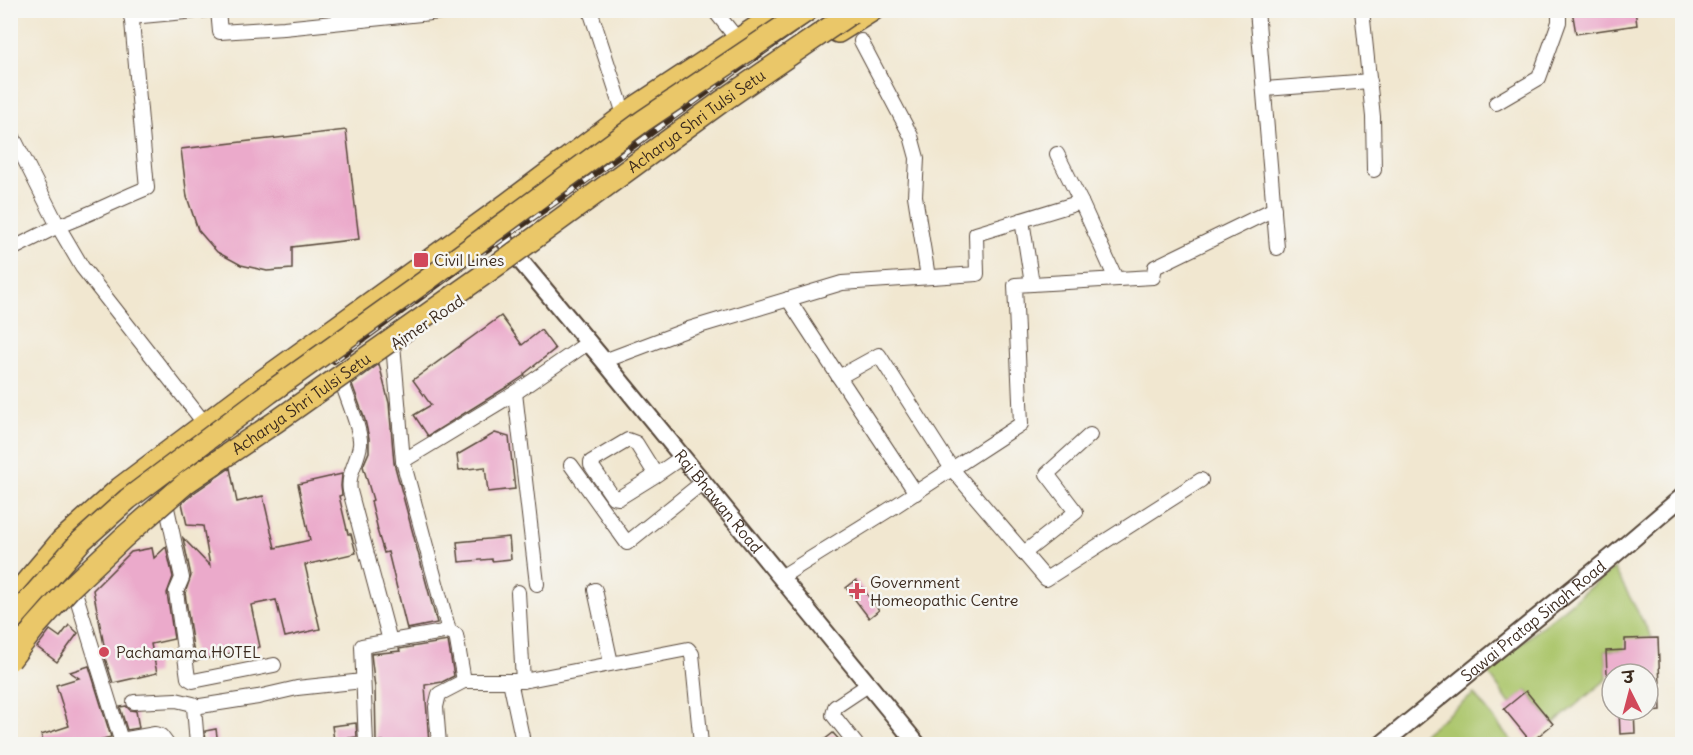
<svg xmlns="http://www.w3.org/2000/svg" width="1693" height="755" font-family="Delius,'Playpen Sans Deva',sans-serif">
<rect width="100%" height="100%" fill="#f6f6f2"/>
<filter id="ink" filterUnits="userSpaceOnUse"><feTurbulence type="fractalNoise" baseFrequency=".0167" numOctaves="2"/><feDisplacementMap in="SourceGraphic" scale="12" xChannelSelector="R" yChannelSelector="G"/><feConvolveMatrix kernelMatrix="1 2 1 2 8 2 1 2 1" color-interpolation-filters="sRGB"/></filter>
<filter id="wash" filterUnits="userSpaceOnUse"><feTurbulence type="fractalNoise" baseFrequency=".008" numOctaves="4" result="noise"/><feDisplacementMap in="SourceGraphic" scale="24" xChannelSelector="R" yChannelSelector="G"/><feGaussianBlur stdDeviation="1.35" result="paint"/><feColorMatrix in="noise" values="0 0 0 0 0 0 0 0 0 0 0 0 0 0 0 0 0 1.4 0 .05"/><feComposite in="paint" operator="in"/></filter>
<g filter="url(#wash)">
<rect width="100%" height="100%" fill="#f1e7d0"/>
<g fill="#acc66c" stroke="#747845" stroke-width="1.5">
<path d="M1614 568 1652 638 1625 650 1606 651 1607 679 1553 724 1527 691 1510 704 1487 671Z"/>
<path d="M1474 694 1514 744H1410Z"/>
</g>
<g id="blocks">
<g fill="#ebaacb">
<path d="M1572 10H1635L1637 25 1576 34Z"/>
<path d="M346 130 359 239 292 247V269L267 271 241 265 217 252 198 230 187 197 181 149Z"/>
<path d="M501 316 522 345 541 330 555 349 524 374 525 375 510 385 428 436 414 415 431 405 413 380Z"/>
<path d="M379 364 389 403 394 463 437 623 407 629 388 552 384 553 377 530H378L371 501 373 500 363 466 369 452V438L365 420 352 384Z"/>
<path d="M495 433 509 437 515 489 488 492 485 467 459 470 457 455Z"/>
<path d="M230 468 237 502 263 496 275 548 310 540 298 484 342 474 341 486 342 495 339 496 348 534H351L356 553 305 565 320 629 285 637 276 600 251 605 260 647 195 661 185 593 191 576 183 538 210 566 203 526 187 525 182 503 195 492Z"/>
<path d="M509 537 511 559 492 561V559L459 562 457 542Z"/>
<path d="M166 547 173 577 167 593 174 639 151 644 157 673 113 683 104 655H106L93 590 131 552 152 548 154 558Z"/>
<path d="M856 580 879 610 869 618 846 588Z"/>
<path d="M69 625 78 633 57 662 37 647 50 630 60 637Z"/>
<path d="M1658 638 1661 711 1648 712V674H1607L1606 651 1625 650V639Z"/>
<path d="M448 641 454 676 442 682 425 685 429 744H383V741L376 742 375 688 371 654 400 651 399 649Z"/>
<path d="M89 666 111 737 83 744H44L41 735 69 726 56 685 79 678 70 672Z"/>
<path d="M1526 691 1553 724 1531 742 1504 709Z"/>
<path d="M126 706 130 710 136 711 139 728 127 730 120 707Z"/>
<path d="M1619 710H1634L1635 733 1620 734Z"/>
<path d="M356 723 357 737 334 740 332 726Z"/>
<path d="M216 729 218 744H206L205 731Z"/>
<path d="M833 733 843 744H819Z"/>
</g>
</g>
</g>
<g filter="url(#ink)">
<use href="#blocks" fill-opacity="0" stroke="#564639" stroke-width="1.5"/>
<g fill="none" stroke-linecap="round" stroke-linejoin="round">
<defs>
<g id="minor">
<path d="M131 10 147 188C117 200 89 215 58 226L82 267 205 424"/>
<path d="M218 10 220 32 284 28 460 10"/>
<path d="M590 10 622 108 627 115"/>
<path d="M714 10 738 40"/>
<path d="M1257 10 1277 248"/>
<path d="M1362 10 1373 117 1374 170"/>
<path d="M131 17 207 10"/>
<path d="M861 41 911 136 917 158 915 196 928 277"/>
<path d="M1265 89 1370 81"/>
<path d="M1496 103 1539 78 1559 22V10"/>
<path d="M10 131 58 226 10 250"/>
<path d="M1081 202 1116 279"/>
<path d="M1022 220 1032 284"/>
<path d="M788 299 839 377"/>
<path d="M604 361 689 329 842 283 977 274 976 234 1081 202 1057 154"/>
<path d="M342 382C346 396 362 432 360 445 358 461 347 474 350 491L390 641"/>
<path d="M515 393 537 584"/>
<path d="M403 461 515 393 589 342"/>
<path d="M571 465 627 543 703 482"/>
<path d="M656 475 636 443 628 440 591 462V465L613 497 619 498 656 475 682 457"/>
<path d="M916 493 839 377 879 355 952 469 1046 579 1201 480"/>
<path d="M167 508 182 578 176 592 188 678 193 681 274 665"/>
<path d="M1024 553 1076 512 1047 474 1090 435"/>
<path d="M781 577 895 506 1021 424 1015 285 1153 277 1155 267 1274 209"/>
<path d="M595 590 611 663"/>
<path d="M75 592 121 740 155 734 161 736 167 744"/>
<path d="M518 592 523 681"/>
<path d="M449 631 456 635 464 681H523L688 649 692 654 701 744"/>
<path d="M510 681 522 737"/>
<path d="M134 702 176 700 193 704 194 707"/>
<path d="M197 744 194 707 258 697 297 688 363 681"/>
<path d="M366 744 362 646 449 631 403 461 393 344"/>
<path d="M439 744 436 707 439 694 464 681"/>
<path d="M856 744 833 715 835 707 868 685"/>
</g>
<g id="tertiary">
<path id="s1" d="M489 220 519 259 604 361 917 744"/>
<path id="s2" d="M1382 744 1614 555 1682 497"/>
</g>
<g id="trunk">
<path d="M838 32 873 10"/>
<path d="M10 601 61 541 120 488 262 381 507 204 637 106 783 10"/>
</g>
</defs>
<use href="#minor" stroke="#564639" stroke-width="16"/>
<use href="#tertiary" stroke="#564639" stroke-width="20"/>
<use href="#trunk" stroke="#564639" stroke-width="24"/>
<use href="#minor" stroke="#fff" stroke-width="14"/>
<use href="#tertiary" stroke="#fff" stroke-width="16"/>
<use href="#trunk" stroke="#eac769" stroke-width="21"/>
<defs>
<g id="rail">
<path d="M334 361 465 265 569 193 738 70 823 10"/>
<path d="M10 647 52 600 95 556 185 479 411 318 745 77 822 22 844 10"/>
</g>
</defs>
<use href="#rail" stroke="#3b2a1e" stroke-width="6"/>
<use href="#rail" stroke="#f6f6f2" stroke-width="4" stroke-dasharray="11" stroke-linecap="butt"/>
<defs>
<g id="trunk-bridge">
<path d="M10 622 81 541 128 499 269 393 427 280 643 121 808 10"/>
<path id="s3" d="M10 660 36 626 70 588 123 538 187 482 277 421 510 256 721 102 851 13"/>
</g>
</defs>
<use href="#trunk-bridge" stroke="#564639" stroke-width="24" stroke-linecap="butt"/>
<use href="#trunk-bridge" stroke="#eac769" stroke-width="21"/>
</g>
</g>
<g fill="#d1495b" stroke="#f6f6f2" stroke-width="2">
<rect x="413" y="252" width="16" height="16" rx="3"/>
<path d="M854 582h6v6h6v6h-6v6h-6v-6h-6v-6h6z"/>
<circle cx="104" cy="652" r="6"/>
</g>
<g text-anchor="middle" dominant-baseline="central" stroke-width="5" stroke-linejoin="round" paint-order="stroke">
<g font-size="16" fill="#3b2a1e" stroke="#f6f6f2">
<text stroke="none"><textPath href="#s3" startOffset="876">Acharya Shri Tulsi Setu</textPath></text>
<text transform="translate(427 322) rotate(-34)">Ajmer Road</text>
<text stroke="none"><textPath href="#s3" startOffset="390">Acharya Shri Tulsi Setu</textPath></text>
<text stroke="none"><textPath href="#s1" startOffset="363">Raj Bhawan Road</textPath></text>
<text stroke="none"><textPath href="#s2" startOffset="195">Sawai Pratap Singh Road</textPath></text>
</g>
<g font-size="16" fill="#3b2a1e" stroke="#f6f6f2" text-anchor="start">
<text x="434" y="260">Civil Lines</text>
<text x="870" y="582">Government<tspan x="870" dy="18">Homeopathic Centre</tspan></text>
<text x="116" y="652">Pachamama HOTEL</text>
</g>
</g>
<rect width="1693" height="755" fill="none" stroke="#f6f6f2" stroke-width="36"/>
<g transform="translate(1630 692) rotate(354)"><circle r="28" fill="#f6f6f2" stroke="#aba49d" stroke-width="1.5"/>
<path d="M0-4.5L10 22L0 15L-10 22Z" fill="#d1495b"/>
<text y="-9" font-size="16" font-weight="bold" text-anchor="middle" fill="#3b2a1e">उ</text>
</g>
</svg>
